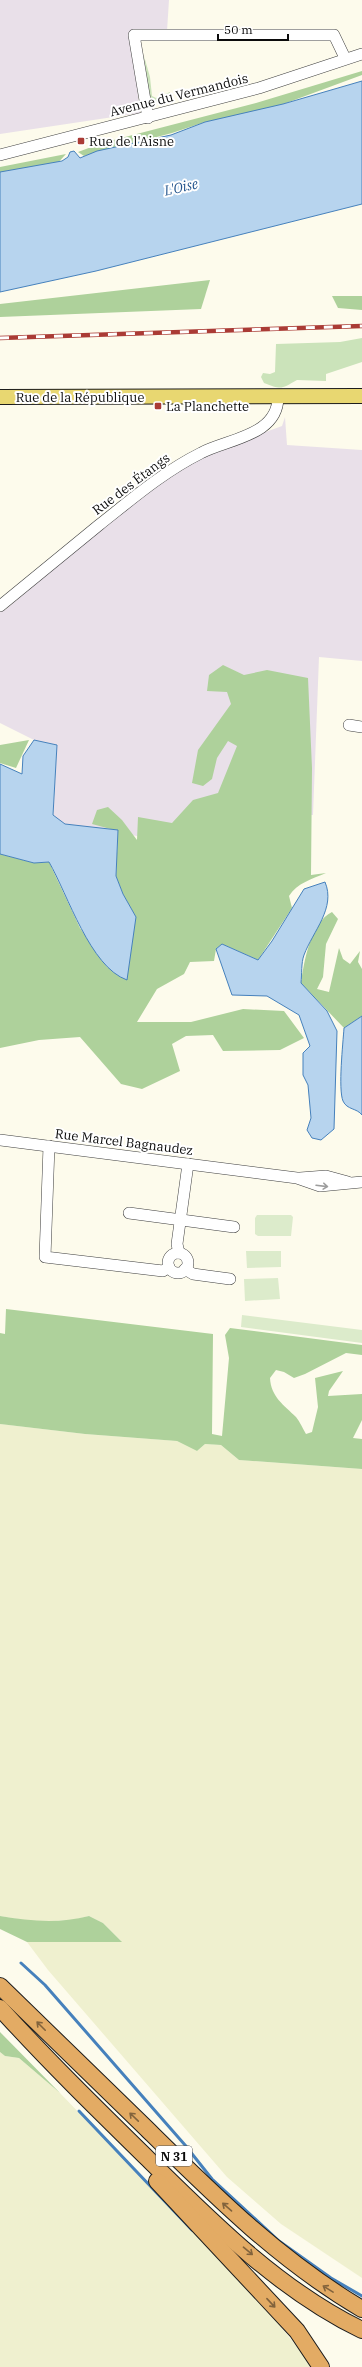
<svg xmlns="http://www.w3.org/2000/svg" width="362" height="2367" font-family="'IBM Plex Serif',serif">
<rect width="100%" height="100%" fill="#fdfbec"/>
<g fill="#e9e0e9">
<path d="M0 0H169L167 31 131 32 140 113 0 134Z"/>
<path d="M285 417 287 445 362 450V661L319 657 313 815 195 812 143 837 53 822 57 745 34 740 0 723V607L5 610 150 487 211 452 282 426Z"/>
</g>
<g fill="#eff0cf">
<path d="M0 1424 85 1434 177 1441 197 1451 205 1444 221 1445 239 1460 362 1469V2278L281 2224 227 2177 48 1970 27 1942 121 1941 103 1923 89 1916 73 1920 35 1922 0 1916Z"/>
<path d="M0 2052 5 2056 19 2058 60 2093 261 2302 313 2367H0Z"/>
</g>
<g fill="#cbe3ba">
<path d="M144 56 150 77 152 96 156 98 170 92V96L155 102 149 95Z"/>
<path d="M362 338V362L326 374V381L297 380C281 389 282 390 264 383L261 377 263 373 270 374 275 372 276 344 340 342Z"/>
</g>
<g fill="#aed19b">
<path d="M362 71V75L270 109 205 122 172 133 84 156 78 152 102 143 256 103Z"/>
<path d="M66 154 56 165 0 174V167Z"/>
<path d="M210 280 201 309 0 317V304Z"/>
<path d="M332 296H362V310L338 308Z"/>
<path d="M223 665 244 675 267 670 308 678 312 768 311 875 326 873C312 879 297 883 289 896L292 908 258 960 222 944 216 949 214 961 190 962 184 974 157 989 137 1022H191L243 1009 284 1011 304 1038 280 1050 223 1051 213 1035 186 1036 172 1044 180 1071 142 1089 121 1084 80 1037 39 1040 0 1048V854L34 863 49 862 80 928 107 967 136 917 123 894 116 876 118 831 92 824 97 810 108 807 122 820 137 840 138 817 172 823 193 800 218 793 237 746 228 741 217 758 212 779 203 786 192 783 198 750 231 704 227 692 207 691 209 675Z"/>
<path d="M29 740 16 768 0 763V745Z"/>
<path d="M332 912 338 919 326 944 323 977 317 989 329 992 339 948 343 959 350 964 360 951 358 962 362 969V1016L344 1028 301 983C304 961 311 922 332 912Z"/>
<path d="M6 1309 213 1334 212 1434 222 1436 229 1358 225 1335 230 1328 362 1345V1355L346 1353 305 1374 294 1378 284 1372 276 1370 270 1378C271 1397 284 1405 296 1417 300 1422 303 1429 306 1434L312 1432 318 1407 315 1378 343 1371 329 1391 328 1396 362 1394V1420L353 1438 362 1439V1469L239 1460 221 1445 205 1444 197 1451 177 1441 85 1434 0 1424V1333L5 1334Z"/>
<path d="M0 1916C30 1921 58 1924 89 1916L103 1923 122 1942H27L0 1929Z"/>
<path d="M0 2032 60 2093 19 2058 5 2056 0 2052Z"/>
</g>
<g fill="#dcebcb">
<path d="M257 1215H291L293 1217 291 1236H258L255 1234V1218Z"/>
<path d="M246 1251H281V1267L247 1268Z"/>
<path d="M278 1278 280 1299 245 1301 244 1279Z"/>
<path d="M242 1315 362 1330V1343L241 1327Z"/>
</g>
<g fill="#b7d4ee" stroke="#4681bc">
<path d="M362 81V204L96 271 0 292V172L62 161 68 157 70 152 74 151 80 158 97 151 171 135 205 122 283 104Z"/>
<path d="M34 740 57 745 53 815 65 824 118 830 116 876 123 894 136 917 127 980C90 967 68 895 49 862L34 863 0 854V764L22 774 23 756Z"/>
<path d="M325 882C336 908 313 931 304 955 301 963 302 974 301 983L327 1011 337 1031 334 1129 321 1140 312 1138 307 1130 311 1118 308 1085 303 1075V1053L310 1046 299 1015 267 996 232 995 216 949 222 944 258 960 272 941 304 889Z"/>
<path d="M362 1016V1115C357 1108 347 1110 343 1101 338 1089 343 1043 344 1028Z"/>
</g>
<g fill="none" stroke-linecap="round" stroke-linejoin="round">
<g stroke="#4681bc" stroke-width="3">
<path d="M21 1963 45 1985 185 2145 212 2179 279 2241 331 2278 362 2296"/>
<path d="M79 2111 192 2230"/>
</g>
<defs>
<g id="minor">
<path d="M148 118 134 35H334L345 58"/>
<path d="M0 155 259 88 362 54"/>
<path d="M0 606C33 579 66 552 99 525 132 499 163 472 201 453 227 439 279 436 278 396"/>
<path d="M349 725 362 727"/>
<path d="M0 1140 297 1178 320 1186 362 1182"/>
<path d="M49 1146 45 1257 163 1271 169 1267"/>
<path d="M300 1178 326 1176 348 1182"/>
<path d="M129 1213 234 1227"/>
<path d="M179 1253 177 1244 188 1164"/>
<circle cx="178" cy="1263" r="10"/>
<path d="M185 1269 193 1274 230 1279"/>
</g>
<path id="major" d="M0 397 362 396"/>
<g id="highway">
<path d="M0 1986C49 2034 98 2081 147 2129 214 2195 280 2261 362 2309"/>
<path d="M0 2008C47 2060 96 2108 146 2157 211 2221 279 2290 362 2330"/>
<path d="M157 2181 297 2331 321 2367"/>
</g>
</defs>
<use href="#minor" stroke="#3e3e3e" stroke-width="12"/>
<use href="#major" stroke="#1c1c1c" stroke-width="16"/>
<use href="#highway" stroke="#1c1c1c" stroke-width="18"/>
<use href="#minor" stroke="#fff" stroke-width="11"/>
<use href="#major" stroke="#e8d771" stroke-width="14"/>
<use href="#highway" stroke="#e3ab64" stroke-width="16"/>
<defs>
<path id="rail" d="M0 338 362 326"/>
</defs>
<use href="#rail" stroke="#aa3b35" stroke-width="4.5"/>
<use href="#rail" stroke="#fff" stroke-width="3" stroke-dasharray="9" stroke-linecap="butt"/>
</g>
<defs><path id="oneway-shaft" d="M-6 0H5M1.5-3L5.5 0L1.5 3" fill="none" stroke-width="1.6" stroke-linecap="round" stroke-linejoin="round"/></defs>
<use stroke="#9d9d9d" href="#oneway-shaft" transform="translate(322 1186) rotate(7)"/>
<g stroke="#82633c">
<use href="#oneway-shaft" transform="translate(41 2026) rotate(-135)"/>
<use href="#oneway-shaft" transform="translate(134 2117) rotate(-136)"/>
<use href="#oneway-shaft" transform="translate(227 2207) rotate(-139)"/>
<use href="#oneway-shaft" transform="translate(248 2251) rotate(40)"/>
<use href="#oneway-shaft" transform="translate(328 2289) rotate(-148)"/>
<use href="#oneway-shaft" transform="translate(271 2303) rotate(47)"/>
</g>
<g fill="#aa3b35" stroke="#fff" stroke-width="1.5">
<rect x="77" y="137" width="8" height="8" rx="2"/>
<rect x="154" y="402" width="8" height="8" rx="2"/>
</g>
<g text-anchor="middle" dominant-baseline="central" stroke-width="4" stroke-linejoin="round" paint-order="stroke">
<rect fill="#fff" stroke="#545454" stroke-width="1" x="156" y="2146" width="36" height="20" rx="3"/>
<g font-size="12" font-weight="bold" fill="#0b0b0b">
<text x="174" y="2156">N 31</text>
</g>
<g font-size="13" fill="#0b0b0b" stroke="#fff">
<text transform="translate(179 95) rotate(-14)">Avenue du Vermandois</text>
<text x="80" y="397">Rue de la République</text>
<text transform="translate(131 484) rotate(-37)">Rue des Étangs</text>
<text transform="translate(124 1142) rotate(7)">Rue Marcel Bagnaudez</text>
</g>
<g font-size="13" fill="#0b0b0b" stroke="#fff" text-anchor="start">
<text x="89" y="141">Rue de l'Aisne</text>
<text x="166" y="406">La Planchette</text>
</g>
<g font-size="14" font-style="italic" fill="#24558d" stroke="#fff">
<text transform="translate(181 187) rotate(-13)">L'Oise</text>
</g>
</g>
<path d="M218 34v6h70v-6" fill="none" stroke="#0b0b0b" stroke-width="2"/>
<text x="224" y="34" font-size="12" fill="#0b0b0b" stroke="#ffffff" stroke-width="3" paint-order="stroke">50 m</text>
</svg>
